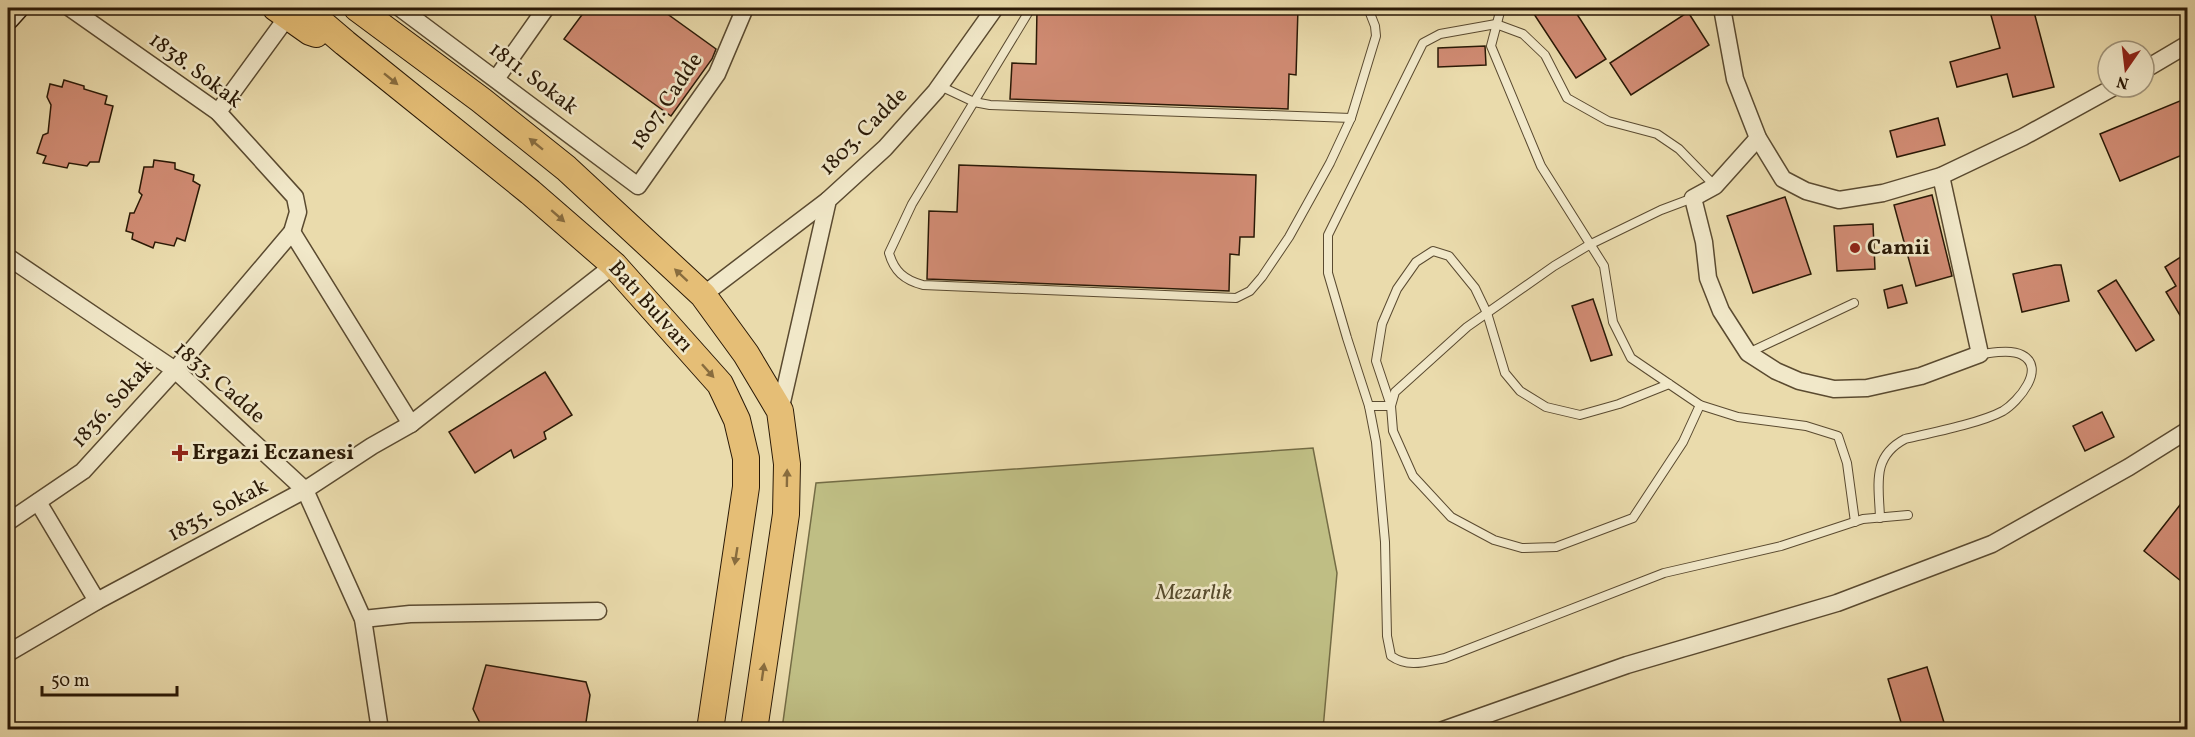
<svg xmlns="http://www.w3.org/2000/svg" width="2195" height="737" font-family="Vollkorn,serif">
<rect width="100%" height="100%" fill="#eadbac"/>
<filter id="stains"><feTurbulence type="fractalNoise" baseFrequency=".00333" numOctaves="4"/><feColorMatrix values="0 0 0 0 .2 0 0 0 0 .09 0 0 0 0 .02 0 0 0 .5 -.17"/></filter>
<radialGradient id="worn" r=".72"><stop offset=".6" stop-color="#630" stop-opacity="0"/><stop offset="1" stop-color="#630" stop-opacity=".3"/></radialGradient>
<path fill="#bfbe84" stroke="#746c45" stroke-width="1.5" d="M1313 448 1337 573 1323 729H782L816 483Z"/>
<g fill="#d08b73" stroke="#2a1906" stroke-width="1.5">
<path d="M587 8H659L716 49 712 59 671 116 564 39Z"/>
<path d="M1068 8H1298L1296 75 1289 74 1288 109 1010 99 1012 63 1036 64 1037 9 1068 10Z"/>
<path d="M1530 8H1573L1606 59 1576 78Z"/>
<path d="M1989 8H2033L2054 87 2013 97 2007 74 1957 87 1950 62 2000 48Z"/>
<path d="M1688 12 1709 45 1631 95 1610 63Z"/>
<path d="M1485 46 1486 65 1438 67V48Z"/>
<path d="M64 80 84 86V89L107 96 105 104 113 106 99 162H90L87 166 69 163 67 168 43 163 46 156 37 153 43 135 48 133 51 105 47 97 50 84 62 87Z"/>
<path d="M2187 98V153L2120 181 2100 134Z"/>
<path d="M1938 118 1945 145 1897 157 1890 131Z"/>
<path d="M154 160 175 163V169L194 175 193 181 200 185 185 241 177 238 174 246 155 242 153 248 132 239 133 233 126 231 130 213H134L142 195 139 192 144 167H153Z"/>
<path d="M959 165 1256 175 1254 237H1240L1239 255 1230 254 1229 291 927 279 929 211 957 212Z"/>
<path d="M1932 195 1952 276 1916 286 1894 205Z"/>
<path d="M1785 197 1811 274 1753 293 1727 216Z"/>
<path d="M1873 224 1875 269 1837 271 1834 226Z"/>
<path d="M2187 253V327L2166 292 2176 286 2165 267Z"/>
<path d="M2055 265H2061L2069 301 2022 312 2013 274Z"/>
<path d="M2116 280 2154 340 2136 351 2098 291Z"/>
<path d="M1902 285 1907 303 1888 308 1884 290Z"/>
<path d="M1593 299 1612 355 1591 361 1572 306Z"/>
<path d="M545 372 572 415 544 432 546 439 514 458 511 450 475 473 449 432Z"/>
<path d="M2102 412 2114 437 2085 451 2073 426Z"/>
<path d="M2187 496V586L2144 551Z"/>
<path d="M486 665 586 682 590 695 585 729H508L480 723 473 709Z"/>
<path d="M1927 667 1946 729H1903L1888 679Z"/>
</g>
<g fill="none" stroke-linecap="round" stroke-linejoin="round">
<defs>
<g id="lane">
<path d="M1031 8 912 204 889 253C894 271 904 280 923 285L1236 298 1250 291 1262 277 1289 237 1330 163 1351 118 1376 36 1375 26 1368 8"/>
<path d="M1501 8 1491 46 1541 166 1604 266 1613 322 1631 358 1700 405 1738 417 1806 426 1838 436 1847 463 1855 522"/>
<path d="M940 86 974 102 990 105 1351 118"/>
<path d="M1715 186 1679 149 1657 134 1608 121 1567 98 1545 55 1523 34 1496 24 1440 34 1423 43 1328 235V273L1347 338 1369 406 1376 442 1385 542 1387 636 1391 656C1408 668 1425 662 1445 658L1664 573 1781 546 1863 519 1908 515"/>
<path d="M1693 198 1661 210 1589 245 1554 266 1467 327 1395 392 1391 406 1393 431 1413 476 1451 517 1494 540 1522 548 1556 547 1633 518 1683 442 1700 405"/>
<path d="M1748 353 1854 303"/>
<path d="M1369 406H1391L1376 361 1382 324 1397 289 1416 262 1433 251 1449 256 1475 288 1487 313 1505 373 1520 391 1546 407 1580 415 1619 404 1669 384"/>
<path d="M1880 518C1879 485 1871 457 1905 439 1931 433 1981 423 2003 411 2018 402 2047 368 2022 355 2011 349 1992 353 1980 354"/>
</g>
<g id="street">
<path d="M400 8 638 186 717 74 745 8"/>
<path d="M1722 8 1735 79 1758 138 1783 179 1806 191 1839 200 1883 193 1941 176 2023 137 2114 87"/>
<path d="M2144 70 2188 44"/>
<path d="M496 79 546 8"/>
<path d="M218 112 288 16"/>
<path d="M1758 138 1715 186 1693 198 1704 242 1708 278 1721 311 1748 353 1776 371 1799 381 1834 389 1867 388 1921 376 1980 354 1941 176"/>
<path d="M292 232 411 424"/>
<path d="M8 257 175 370 305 490 363 619 380 730"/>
<path d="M703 295 828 200"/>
<path d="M780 411 828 200 885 148 936 91 995 8"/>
<path d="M38 502 97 601"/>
<path d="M8 522 83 471 175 370 292 232 298 212 295 197 218 112 70 8"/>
<path d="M363 619 410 614 598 611"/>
<path d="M8 653 97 601 305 490 372 446 411 424 614 265"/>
<path d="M1443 730 1627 665 1837 603 1992 544 2129 467 2188 430"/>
</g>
<path id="secondary" d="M8 18 17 8"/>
<g id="primary">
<path d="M276 8 310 32 316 34"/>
<path d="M304 8 345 43 530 192 614 265 720 384 737 420 746 458V487L710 730"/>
<path d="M357 8 481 100 566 168 703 295 746 354 780 411 787 464 786 514 754 730"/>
</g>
</defs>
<use href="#lane" stroke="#5a4a30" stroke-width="10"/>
<use href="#street" stroke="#5a4a30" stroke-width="19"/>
<use href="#secondary" stroke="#2a1906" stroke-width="25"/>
<use href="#primary" stroke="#2a1906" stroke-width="28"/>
<use href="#lane" stroke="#f1e8c9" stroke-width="8"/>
<use href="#street" stroke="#f1e8c9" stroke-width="16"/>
<use href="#secondary" stroke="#f1e8c9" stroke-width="22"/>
<use href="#primary" stroke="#e5be76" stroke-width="26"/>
</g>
<defs><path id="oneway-solid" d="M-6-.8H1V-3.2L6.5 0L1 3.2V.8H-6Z" transform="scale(1.5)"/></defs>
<g fill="#886c3e">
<use href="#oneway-solid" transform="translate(391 79) rotate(39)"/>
<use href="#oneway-solid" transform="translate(536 144) rotate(-141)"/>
<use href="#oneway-solid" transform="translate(558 216) rotate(41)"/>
<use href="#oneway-solid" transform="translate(681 275) rotate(-137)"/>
<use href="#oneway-solid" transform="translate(708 371) rotate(48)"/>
<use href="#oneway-solid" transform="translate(787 478) rotate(-89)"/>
<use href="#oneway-solid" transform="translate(736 556) rotate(99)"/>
<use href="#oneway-solid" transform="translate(763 672) rotate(-82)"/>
</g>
<g fill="#8f2418" stroke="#f1e8c9" stroke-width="2">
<circle cx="1855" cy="248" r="6"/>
<path d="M177 444h6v6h6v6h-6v6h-6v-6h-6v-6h6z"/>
</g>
<g text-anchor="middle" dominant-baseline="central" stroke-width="5" stroke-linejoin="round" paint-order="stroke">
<g font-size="22" fill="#2a1906" stroke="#f1e8c9">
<text transform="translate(195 71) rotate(37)">1838. Sokak</text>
<text transform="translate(533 79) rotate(37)">1811. Sokak</text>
<text transform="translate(667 102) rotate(-56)">1807. Cadde</text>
<text transform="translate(864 132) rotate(-45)">1803. Cadde</text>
<text transform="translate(650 307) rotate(48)">Batı Bulvarı</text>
<text transform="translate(219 383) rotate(41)">1833. Cadde</text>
<text transform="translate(113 404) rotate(-48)">1836. Sokak</text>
<text transform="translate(218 511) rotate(-28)">1835. Sokak</text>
</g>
<g font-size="22" font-weight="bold" fill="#2a1906" stroke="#f1e8c9" text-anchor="start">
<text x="1867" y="248">Camii</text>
<text x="192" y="453">Ergazi Eczanesi</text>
</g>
<g font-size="22" font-style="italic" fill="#574b2c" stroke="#f1e8c9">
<text x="1194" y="593">Mezarlık</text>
</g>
</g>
<rect width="2195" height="737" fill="none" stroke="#eadbac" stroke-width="30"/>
<rect x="9" y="9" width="2177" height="719" fill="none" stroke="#2a1906" stroke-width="3"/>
<rect x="15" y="15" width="2165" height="707" fill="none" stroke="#2a1906" stroke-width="1.5"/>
<g transform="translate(2126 69) rotate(194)"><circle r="28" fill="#f1e8c9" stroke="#a1957b" stroke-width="1.5"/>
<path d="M0-4.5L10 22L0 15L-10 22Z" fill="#8f2418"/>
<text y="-9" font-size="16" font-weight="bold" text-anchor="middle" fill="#2a1906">N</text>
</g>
<path d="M42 686v9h135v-9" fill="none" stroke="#2a1906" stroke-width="3"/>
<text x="51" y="686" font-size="18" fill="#2a1906" stroke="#f1e8c9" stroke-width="4.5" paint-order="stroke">50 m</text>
<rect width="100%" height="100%" filter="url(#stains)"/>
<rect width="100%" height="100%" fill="url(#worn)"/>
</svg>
